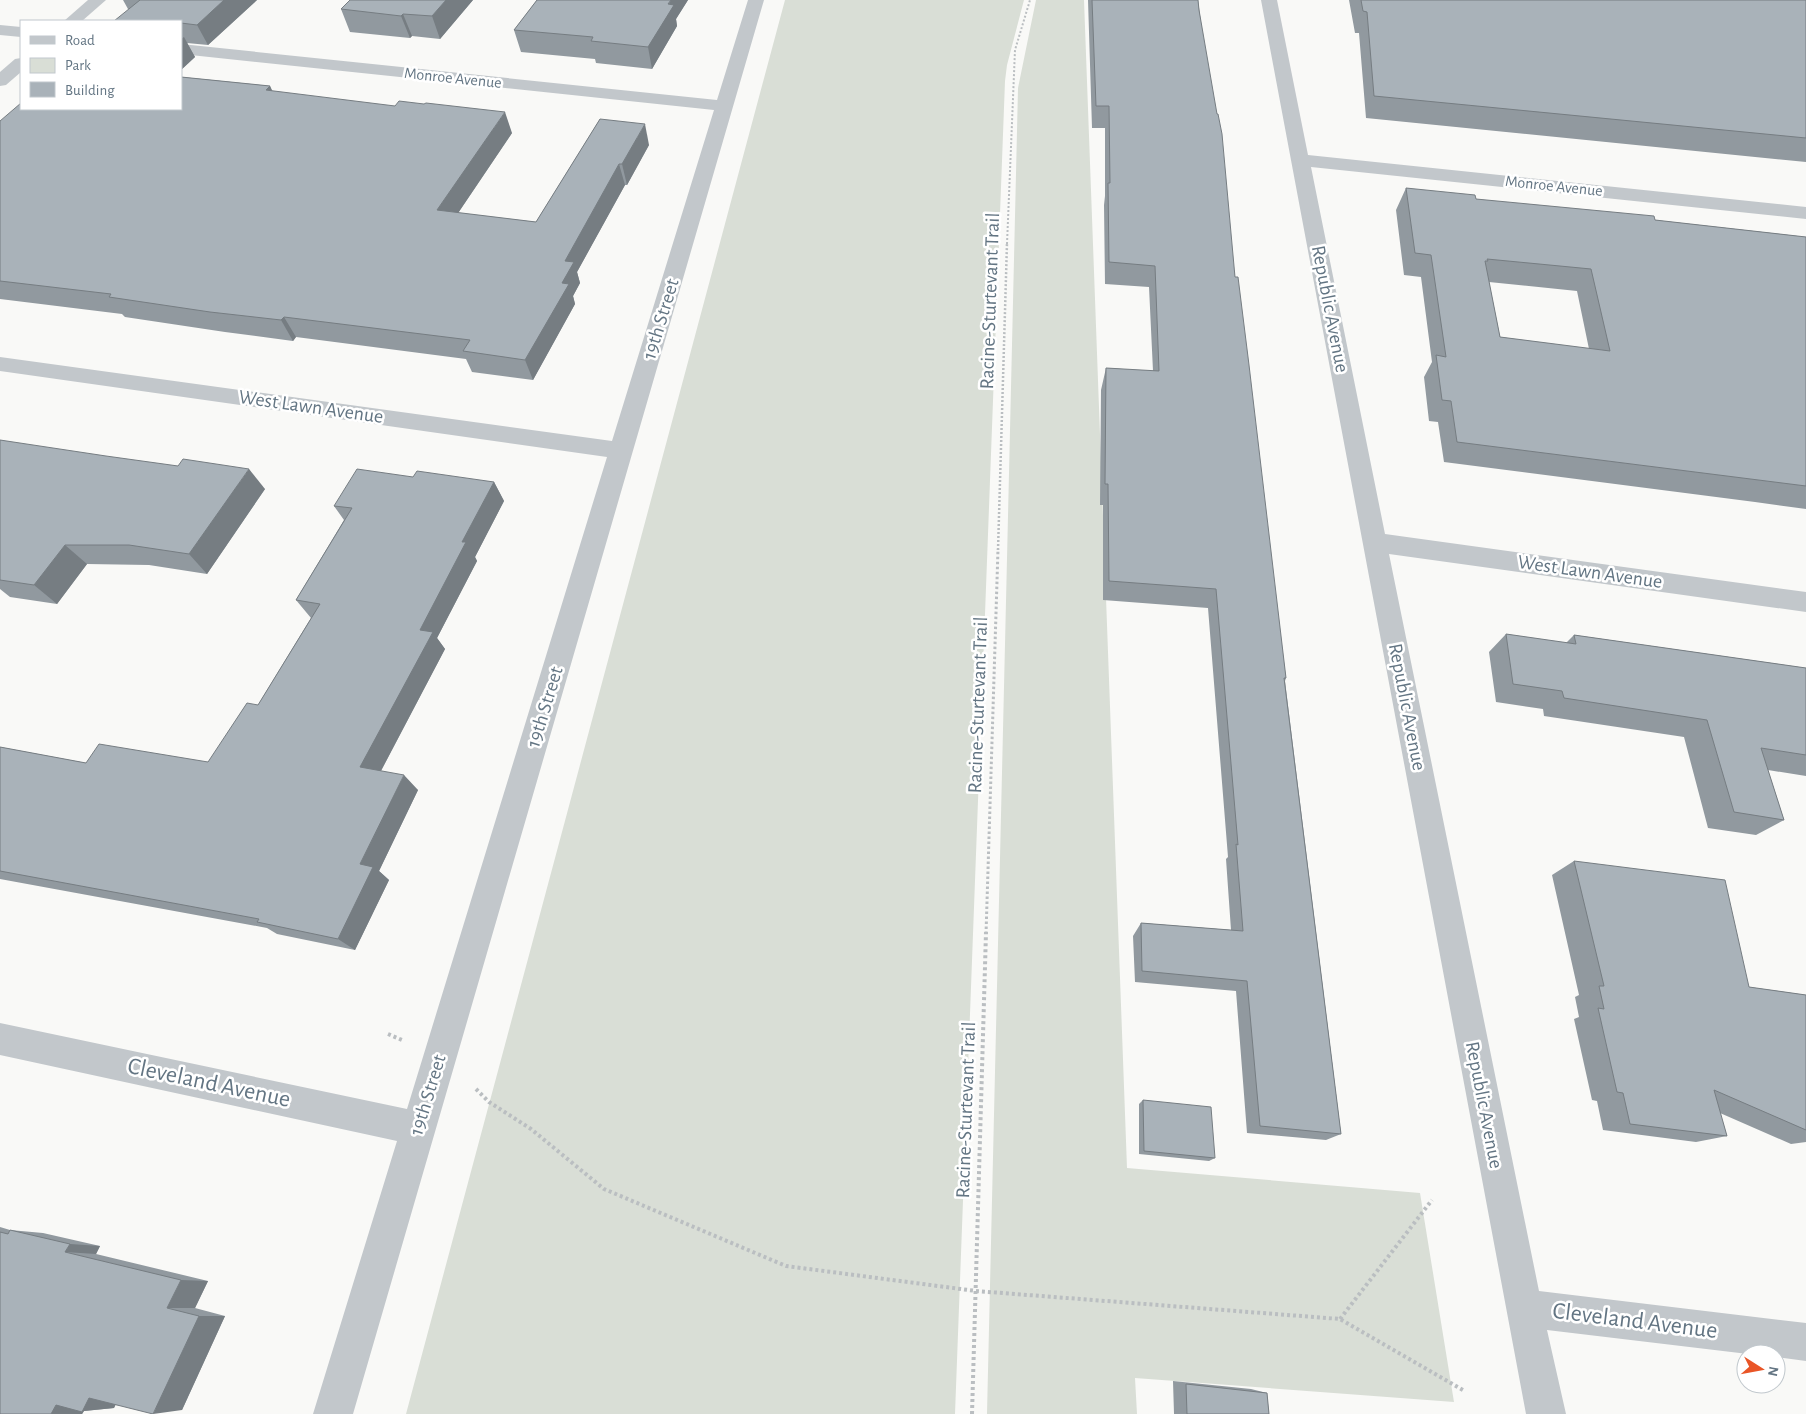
<svg xmlns="http://www.w3.org/2000/svg" width="1806" height="1414" font-family="'Alegreya Sans',sans-serif">
<rect width="100%" height="100%" fill="#f9f9f7"/>
<g fill="#d9ded6">
<path d="M785 0H1024L1007 65 1005 81 955 1414H406Z"/>
<path d="M1036 0H1084L1127 1168 1420 1193 1454 1402 1135 1378 1137 1414H987L1018 88Z"/>
</g>
<g fill="none" stroke-linecap="round" stroke-linejoin="round">
<path stroke="#babec1" stroke-width="2" stroke-dasharray="2 2" stroke-linecap="butt" d="M1007 244 1015 50 1030 0"/>
<path stroke="#babec1" stroke-width="2.5" stroke-dasharray="2 2" stroke-linecap="butt" d="M998 550 1007 243"/>
<path stroke="#babec1" stroke-width="3" stroke-dasharray="2.5 2.5" stroke-linecap="butt" d="M986 934 998 549"/>
<g stroke="#babec1" stroke-width="4" stroke-dasharray="3 3" stroke-linecap="butt">
<path d="M388 1034 402 1040"/>
<path d="M476 1089 489 1102 531 1129 604 1189 786 1266 976 1291 1340 1319 1463 1390"/>
<path d="M1340 1319 1432 1200"/>
<path d="M972 1414 986 932"/>
</g>
<g fill="#c2c7cb" fill-rule="evenodd">
<path d="M88 0H106L82 21H64Z"/>
<path d="M748 0H764L353 1414H313L397 1141 0 1055V1023L407 1109 607 457 0 371V357L612 441 714 110 181 54V44L717 100Z"/>
<path d="M1261 0H1277L1308 155 1806 207V219L1311 167 1385 534 1806 592V612L1389 554 1539 1291 1806 1323V1361L1776 1357V1354H1748L1547 1330 1566 1414H1526Z"/>
<path d="M0 25 21 27V37L0 35Z"/>
<path d="M21 58V72L6 85 0 86V72L15 59Z"/>
</g>
</g>
<g fill="#91999f" fill-rule="evenodd">
<path d="M123 0H257L208 45 187 43 195 57 181 70V21L128 9Z"/>
<path d="M473 0 440 39 412 36 410 38 350 32 341 9Z"/>
<path d="M537 0H688L676 19 677 26 652 69 596 63 595 59 521 52 514 30Z"/>
<path d="M1088 0H1198L1235 277 1286 678 1285 681 1341 1134 1326 1140 1247 1133 1236 991 1135 982 1133 936 1141 923 1231 930 1226 859 1228 857 1208 608 1103 600V505H1100L1101 390 1106 368 1153 371 1149 287 1105 284 1104 205 1105 196V128H1092Z"/>
<path d="M1349 0H1806V162L1366 118 1359 33H1355Z"/>
<path d="M181 76 182 77 270 86 272 91 512 133 458 213 536 222 600 119 649 145 627 185H625L577 272 580 283 573 296 575 304 533 380 472 372 466 359 296 337 293 341 225 332 125 317 122 314 0 299V121L181 109Z"/>
<path d="M1406 188 1476 199 1655 220 1806 237V509L1755 502 1444 462 1438 422 1429 421 1424 377 1432 362 1421 277 1404 275 1396 210ZM1489 282 1577 291 1589 349 1500 337Z"/>
<path d="M0 440 265 489 207 574 149 565 87 564 57 604 10 597 0 589Z"/>
<path d="M413 477 494 482 504 501 475 557 477 561 437 638 445 649 381 771 418 790 379 871 389 880 355 950 277 934 267 928 0 879V747L86 763 208 762 258 705 311 618 296 600 344 520 334 506Z"/>
<path d="M1506 634 1566 643 1574 635 1806 668V776L1768 770 1784 820 1756 835 1708 828 1684 737 1544 716 1543 709 1496 702 1489 652Z"/>
<path d="M1574 861 1749 987 1806 995V1142L1791 1144 1720 1113 1727 1136 1696 1142 1603 1130 1597 1101 1592 1100 1574 1019 1579 1017 1575 997 1579 995 1552 875Z"/>
<path d="M1143 1100 1215 1158 1209 1161 1139 1154V1104Z"/>
<path d="M0 1227 10 1230 43 1233 100 1246 96 1254 208 1281 195 1308 225 1316 182 1410 115 1405 114 1408 84 1411 82 1414H0Z"/>
<path d="M1173 1381 1251 1389 1267 1393 1269 1414H1174Z"/>
</g>
<g fill="#767d82">
<path d="M224 0H257L208 45 197 25Z"/>
<path d="M446 0H473L440 39 432 16Z"/>
<path d="M671 0H688L676 19 677 26 652 69 648 47Z"/>
<path d="M403 14 412 36 410 38 401 16Z"/>
<path d="M184 37 195 57 181 70V39Z"/>
<path d="M270 86 280 107 266 90Z"/>
<path d="M505 112 512 133 446 231 437 210Z"/>
<path d="M645 124 649 145 627 185 622 164Z"/>
<path d="M619 164 625 185 577 272 580 283 573 296 575 304 533 380 525 360 562 283 565 261Z"/>
<path d="M284 317 296 337 293 341 281 320Z"/>
<path d="M249 469 265 489 207 574 189 554Z"/>
<path d="M494 482 504 501 475 557 477 561 437 638 445 649 375 782 360 767 420 630 462 542Z"/>
<path d="M65 545 87 564 57 604 34 585Z"/>
<path d="M404 775 418 790 379 871 389 880 355 950 338 939 360 864Z"/>
<path d="M70 1244 100 1246 96 1254 65 1252Z"/>
<path d="M181 1280 208 1281 195 1308H167Z"/>
<path d="M199 1316H225L182 1410 153 1414Z"/>
<path d="M121 1394 114 1408 84 1411 82 1414H51L56 1405 89 1398Z"/>
</g>
<g fill="#a9b2b9" stroke="#767d82" fill-rule="evenodd">
<path d="M140 0H224L197 25 181 23V21H114Z"/>
<path d="M350 0H446L432 16 403 14 401 16 341 9Z"/>
<path d="M537 0H671L668 4 674 5 648 47 591 41 593 37 514 30Z"/>
<path d="M1092 0H1198L1199 10 1217 114H1218L1222 134 1235 277H1238L1249 365 1286 678H1284L1341 1134 1260 1126 1247 981 1142 971 1141 923 1243 931 1236 844 1238 845 1216 589 1109 581 1108 484H1105L1106 368 1159 371 1155 266 1109 262 1108 183H1110L1109 106H1096Z"/>
<path d="M1361 0H1806V138L1374 96 1367 12 1363 11Z"/>
<path d="M181 77 270 86 266 90 395 106 399 101 424 104 426 103 505 112 437 210 536 222 600 119 645 124 622 164H619L565 261 574 262 562 283 569 284 525 360 463 351 470 340 284 317 281 320 210 312 109 297 111 294 0 281V121L21 103V109H181Z"/>
<path d="M1406 188 1475 195 1476 199 1654 216 1655 220 1806 237V486L1457 442 1451 401 1442 400 1436 355 1446 357 1431 255 1415 253ZM1487 259 1591 269 1610 351 1500 337 1485 261H1488Z"/>
<path d="M0 440 106 456 178 466 183 459 249 469 189 554 129 545H65L34 585 0 580Z"/>
<path d="M357 469 413 477 417 471 494 482 462 542H466L420 630 433 632 360 767 404 775 360 864 373 867 338 939 257 922 259 919 0 871V747L86 763 99 744 208 762 247 703 258 705 320 604 296 600 352 508 334 506Z"/>
<path d="M1506 634 1576 644 1574 635 1806 668V755L1761 748 1784 820 1734 812 1707 720 1564 698 1562 691 1513 684Z"/>
<path d="M1574 861 1725 880 1749 987 1806 995V1130L1714 1090 1727 1136 1630 1124 1623 1093 1617 1092 1598 1008 1604 1009 1599 986H1604Z"/>
<path d="M1143 1100 1211 1107 1215 1158 1144 1151Z"/>
<path d="M10 1230 70 1244 65 1252 181 1280 167 1308 199 1316 153 1414 89 1398 82 1412 56 1405 51 1414H0V1232L8 1234Z"/>
<path d="M1186 1384 1267 1393 1269 1414H1187Z"/>
</g>
<g text-anchor="middle" dominant-baseline="central" stroke-width="5" stroke-linejoin="round" paint-order="stroke">
<g font-size="16" fill="#637583" stroke="#fff">
<text transform="translate(453 78) rotate(6)">Monroe Avenue</text>
<text transform="translate(1554 186) rotate(6)">Monroe Avenue</text>
</g>
<g font-size="20" fill="#637583" stroke="#fff">
<text transform="translate(990 301) rotate(-88)">Racine-Sturtevant Trail</text>
<text transform="translate(1330 309) rotate(79)">Republic Avenue</text>
<text transform="translate(661 319) rotate(-73)">19th Street</text>
<text transform="translate(311 407) rotate(8)">West Lawn Avenue</text>
<text transform="translate(1590 572) rotate(8)">West Lawn Avenue</text>
<text transform="translate(978 705) rotate(-88)">Racine-Sturtevant Trail</text>
<text transform="translate(545 707) rotate(-73)">19th Street</text>
<text transform="translate(1407 707) rotate(79)">Republic Avenue</text>
<text transform="translate(428 1095) rotate(-73)">19th Street</text>
<text transform="translate(1484 1105) rotate(79)">Republic Avenue</text>
<text transform="translate(966 1110) rotate(-88)">Racine-Sturtevant Trail</text>
</g>
<g font-size="24" fill="#637583" stroke="#fff">
<text transform="translate(209 1083) rotate(12)">Cleveland Avenue</text>
<text transform="translate(1635 1321) rotate(7)">Cleveland Avenue</text>
</g>
</g>
<rect x="20" y="20" width="162" height="90" fill="#ffffff" stroke="#c1c8cd"/>
<rect x="30" y="36" width="25" height="8" fill="#c2c7cb" stroke="#c1c8cd"/>
<text x="65" y="45" font-size="15" fill="#637583">Road</text>
<rect x="30" y="58" width="25" height="15" fill="#d9ded6" stroke="#c1c8cd"/>
<text x="65" y="70" font-size="15" fill="#637583">Park</text>
<rect x="30" y="82" width="25" height="15" fill="#a9b2b9" stroke="#c1c8cd"/>
<text x="65" y="95" font-size="15" fill="#637583">Building</text>
<g transform="translate(1761 1369) rotate(101)"><circle r="24" fill="#ffffff" stroke="#c1c8cd"/>
<path d="M0-4L9 19L0 12L-9 19Z" fill="#e95527"/>
<text y="-8" font-size="14" font-weight="bold" text-anchor="middle" fill="#637583">N</text>
</g>
</svg>
